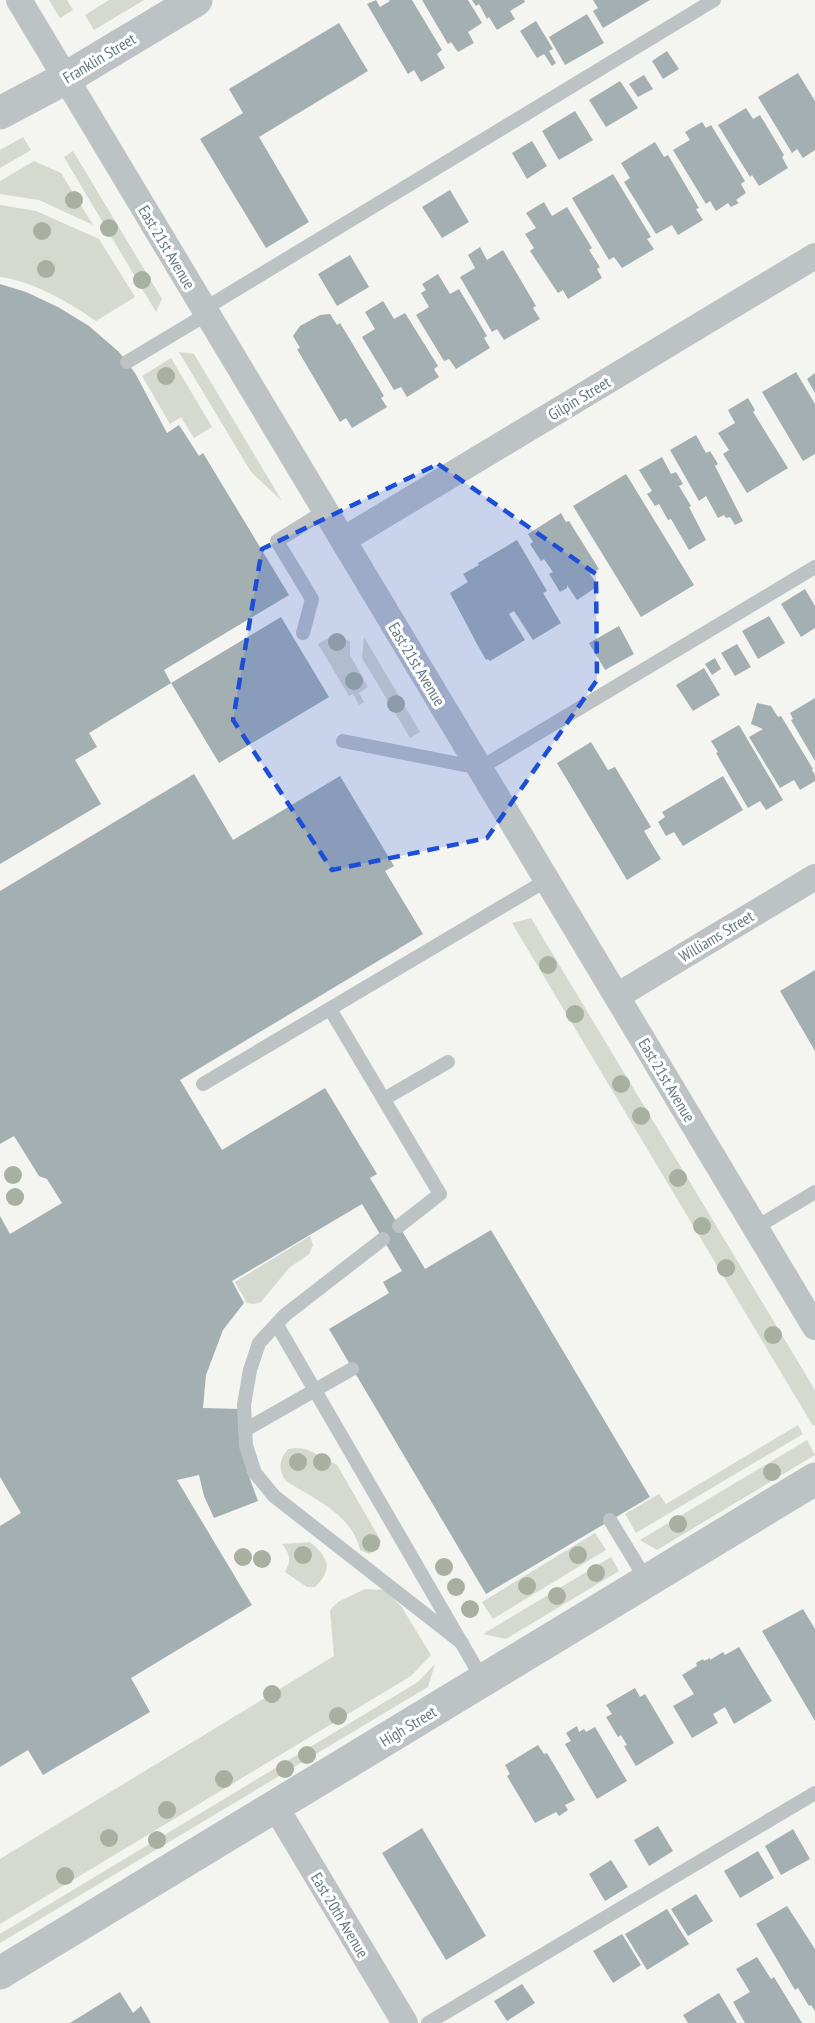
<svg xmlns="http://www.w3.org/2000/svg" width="815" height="2023" font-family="'PT Sans Narrow',sans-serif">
<rect width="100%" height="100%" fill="#f4f4f0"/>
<g fill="#d5d9cf">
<path d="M49 0H67L73 10 60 18Z"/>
<path d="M109 0H144L94 30 85 15Z"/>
<path d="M23 137 31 150 0 168V150Z"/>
<path d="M73 151 162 299 156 312 64 157Z"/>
<path d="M34 161 61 173 93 225 39 200 0 194V181Z"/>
<path d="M0 205 36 211 99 239 135 297 96 321C68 302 35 282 0 277Z"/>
<path d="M179 352 194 354 282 501 251 472Z"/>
<path d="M171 358 212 427 194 438 181 417 170 424 142 376Z"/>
<path d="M332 636 350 641V655L368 687 359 693 364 702 359 705 353 694 349 696 318 644Z"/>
<path d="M364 637 420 732 410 738 362 658Z"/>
<path d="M531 918 815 1390V1425L813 1426 512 923Z"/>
<path d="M310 1236 313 1245 309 1254 289 1268 261 1302 254 1304 247 1303 235 1282Z"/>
<path d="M798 1425 803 1434 636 1533 625 1514 659 1494 666 1504Z"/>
<path d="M807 1440 815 1455 657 1550 640 1540Z"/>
<path d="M296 1448 306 1449 337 1465 381 1541 379 1549 369 1554 360 1550C352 1514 314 1499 286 1481 278 1470 279 1459 288 1449Z"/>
<path d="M595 1533 606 1550 493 1619 482 1602Z"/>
<path d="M310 1542C328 1557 334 1569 315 1587H307L285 1572C292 1559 290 1555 282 1544Z"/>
<path d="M611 1557 619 1571 506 1639 483 1634Z"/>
<path d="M365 1589 385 1590 401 1606 431 1655 411 1676 0 1924V1859L334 1656 330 1610 338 1602Z"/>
<path d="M435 1664 428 1687 0 1943V1934L418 1682Z"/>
</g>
<g fill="#a4afb2">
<path d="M376 0 380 7 390 1 389 0H412L442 50 437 54 445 68 421 82 414 70 408 74 367 4Z"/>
<path d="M422 0H468L482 23 468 32 474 43 458 52 451 42 448 44Z"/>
<path d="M472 0H524L525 2 510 11 515 19 497 30 489 17 487 19 479 4 476 6Z"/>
<path d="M593 0H650L603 28 593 11 598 8Z"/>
<path d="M587 14 604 43 565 65 549 37Z"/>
<path d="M536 21 553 49 549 51 556 63 552 66 544 54 537 58 520 31Z"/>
<path d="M339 23 368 71 259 137 309 222 266 248 200 139 243 113 229 89Z"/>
<path d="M667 51 679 69 663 79 652 61Z"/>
<path d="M798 73 815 101V150L803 158 797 149 792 153 758 97Z"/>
<path d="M644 75 653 89 638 97 629 84Z"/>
<path d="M620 81 638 108 606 127 589 100Z"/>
<path d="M746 108 753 119 760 115 784 155 782 157 788 168 759 186 752 175 750 177 718 125Z"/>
<path d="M575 111 593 140 559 160 542 131Z"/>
<path d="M702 122 706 128 711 125 745 181 741 184 746 193 736 200 739 203 731 207 728 203 716 211 710 201 706 204 673 150 690 140 685 132Z"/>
<path d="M532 141 547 166 527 179 512 153Z"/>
<path d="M655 142 664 157 668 155 699 208 696 209 703 220 678 235 672 225 656 234 624 182 630 178 621 163Z"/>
<path d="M613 174 651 237 647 239 654 249 622 268 614 257 609 260 572 198Z"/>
<path d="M450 190 469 222 442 238 422 207Z"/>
<path d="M544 202 552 216 567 207 592 248 589 250 600 267 597 269 602 278 568 299 563 290 558 293 530 251 534 248 525 234 536 228 526 213Z"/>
<path d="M480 247 487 260 503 250 536 306 533 308 540 319 504 340 497 329 492 332 460 277 475 268 468 255Z"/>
<path d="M350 255 369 287 337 306 318 274Z"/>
<path d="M438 274 450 294 459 289 487 336 484 338 490 348 456 369 449 359 444 361 416 315 429 307 421 293 426 290 422 284Z"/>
<path d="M0 284 26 292 58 307 89 326 119 352 135 373 167 433 179 425 199 456 203 453 289 595 164 670 171 683 89 733 97 747 75 760 101 804 0 864Z"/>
<path d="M383 301 394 319 405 313 438 366 434 369 439 377 407 397 401 387 394 390 362 337 375 329 365 312Z"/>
<path d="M330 314 337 325 340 323 384 396 381 398 387 407 352 428 346 418 340 422 297 349 300 348 293 336 300 326 320 315Z"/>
<path d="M796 372 815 404V454L803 461 762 392Z"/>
<path d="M815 373V393L807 379Z"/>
<path d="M748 398 755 410 753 412 788 468 747 493 723 454 729 450 718 433 735 423 728 410Z"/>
<path d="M696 435 706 453 710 451 718 464 715 466 743 521 735 525 730 517 726 518 724 515 718 518 706 496 699 501 670 450Z"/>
<path d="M662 457 671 474 676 472 683 484 679 486 691 506 689 507 706 540 689 550 671 519 668 520 659 504 655 506 647 494 652 491 639 470Z"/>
<path d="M626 474 694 585 641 617 573 506Z"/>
<path d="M561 513 566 522 569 521 599 569 590 574 598 586 577 600 567 585V588L560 592 549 574 553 572 544 559 541 561 530 544 533 542 528 534Z"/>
<path d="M517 540 547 591 543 593 561 623 533 640 514 611 509 614 525 640 490 661 488 659 486 660 477 644 450 593 468 582 463 574 479 565 478 563Z"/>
<path d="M805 589 815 606V628L801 637 781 604Z"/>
<path d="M769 616 785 643 758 659 742 631Z"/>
<path d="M281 617 329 697 219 763 171 683Z"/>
<path d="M619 626 634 654 605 670 589 643Z"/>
<path d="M737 644 751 667 735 676 721 653Z"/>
<path d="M715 658 721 669 712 675 705 664Z"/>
<path d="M704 668 720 695 693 711 676 685Z"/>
<path d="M815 698V761L791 720 793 719 790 713Z"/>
<path d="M757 703 771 706 778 717 781 716 813 769 812 770 815 775V781L800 790 794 780 780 788 749 737 763 729 751 724Z"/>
<path d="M739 725 783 800 766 810 760 801 748 808 716 753 718 752 711 741Z"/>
<path d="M591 742 608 770 615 767 651 827 644 831 661 859 627 880 557 763Z"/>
<path d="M194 774 233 840 340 776 394 866 385 871 423 934 180 1080 222 1150 325 1088 377 1174 370 1178 425 1269 491 1230 650 1497 486 1594 329 1329 389 1293 383 1282 402 1271 362 1204 232 1281 244 1303 223 1330 206 1375 203 1408 240 1409 242 1450 247 1471 258 1501 214 1518 204 1496 199 1475 177 1480 252 1605 131 1678 150 1712 43 1775 28 1750 0 1767V1526L21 1513 0 1477V1216L10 1234 62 1203 47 1179 39 1176 14 1136 0 1144V891Z"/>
<path d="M723 776 743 810 683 846 674 832 666 836 658 822 665 817 662 812Z"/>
<path d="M815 970V1051L780 991Z"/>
<path d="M803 1609 815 1629V1721L762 1631Z"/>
<path d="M739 1647 772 1701 734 1724 725 1707 713 1714 718 1723 692 1738 673 1706 694 1694 682 1675 697 1666 696 1663 703 1659 704 1661 710 1658V1660L723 1652 725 1655Z"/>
<path d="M635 1688 640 1697 645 1694 674 1743 636 1766 624 1746 627 1745 621 1735 618 1737 606 1717 612 1714 606 1705Z"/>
<path d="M577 1726 579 1732 584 1729 586 1732 595 1727 627 1781 597 1799 565 1744 571 1741 566 1733Z"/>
<path d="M538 1745 544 1754 547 1753 575 1800 565 1805 568 1810 559 1816 556 1812 535 1823 507 1776 510 1774 505 1765Z"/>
<path d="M658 1826 673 1851 649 1866 634 1840Z"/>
<path d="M422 1828 486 1936 446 1960 382 1853Z"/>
<path d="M793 1829 810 1859 781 1875 765 1846Z"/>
<path d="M758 1851 774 1878 740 1898 724 1871Z"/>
<path d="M611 1860 628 1887 605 1901 589 1874Z"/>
<path d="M696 1894 713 1921 688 1936 671 1909Z"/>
<path d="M787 1906 815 1949V2011L811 2005 809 2006 798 1988 795 1990 756 1924Z"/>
<path d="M667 1909 689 1944 647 1970 625 1934Z"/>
<path d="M622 1934 641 1965 613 1983 593 1951Z"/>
<path d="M757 1957 771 1979 774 1977 802 2023H745L733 2002 750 1992 736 1969Z"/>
<path d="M522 1984 535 2003 507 2021 494 2001Z"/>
<path d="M120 1992 133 2013 141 2006 151 2023H70Z"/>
<path d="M719 1993 737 2023H688L683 2015Z"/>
</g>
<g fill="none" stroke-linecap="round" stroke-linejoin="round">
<g stroke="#bdc2c5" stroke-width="14">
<path d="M204 309 714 0"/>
<path d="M127 362 207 314"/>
<path d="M303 633 312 599 277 541 325 511"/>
<path d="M343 741 480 768 815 567"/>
<path d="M330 1009 440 1194 399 1226"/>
<path d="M203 1084 547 880"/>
<path d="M384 1099 448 1062"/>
<path d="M755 1228 815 1192"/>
<path d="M383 1239 285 1315 259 1343 250 1370 244 1405 246 1446 255 1473 274 1496 462 1643"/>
<path d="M277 1325 483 1680"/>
<path d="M245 1430 352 1369"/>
<path d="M610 1520 647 1581"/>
<path d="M428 2023 815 1793"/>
</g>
<g stroke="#bdc2c5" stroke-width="26">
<path d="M19 0 815 1327"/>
<path d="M343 540 815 256"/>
<path d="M617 996 815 877"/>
<path d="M275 1806 405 2023"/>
</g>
<g stroke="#bdc2c5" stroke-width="33">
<path d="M0 113 66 78 196 0"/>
<path d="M0 1973 815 1479"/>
</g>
</g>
<g fill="#a9b0a2">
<circle cx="74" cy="200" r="9"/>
<circle cx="109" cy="228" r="9"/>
<circle cx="42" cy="231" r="9"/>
<circle cx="46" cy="269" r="9"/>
<circle cx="142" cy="280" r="9"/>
<circle cx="166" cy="376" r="9"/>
<circle cx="337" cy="642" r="9"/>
<circle cx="354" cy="681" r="9"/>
<circle cx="396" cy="704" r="9"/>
<circle cx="548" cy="965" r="9"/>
<circle cx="575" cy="1014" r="9"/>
<circle cx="621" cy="1084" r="9"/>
<circle cx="641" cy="1116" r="9"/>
<circle cx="13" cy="1175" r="9"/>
<circle cx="678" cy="1178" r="9"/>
<circle cx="15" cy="1197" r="9"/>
<circle cx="702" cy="1226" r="9"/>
<circle cx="726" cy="1268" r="9"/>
<circle cx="773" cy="1335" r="9"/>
<circle cx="298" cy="1462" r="9"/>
<circle cx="322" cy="1462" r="9"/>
<circle cx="772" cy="1472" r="9"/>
<circle cx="678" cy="1524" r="9"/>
<circle cx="371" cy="1543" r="9"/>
<circle cx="303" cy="1555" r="9"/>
<circle cx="578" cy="1555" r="9"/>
<circle cx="243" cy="1557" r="9"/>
<circle cx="262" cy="1559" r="9"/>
<circle cx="444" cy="1567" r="9"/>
<circle cx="596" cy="1573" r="9"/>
<circle cx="527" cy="1586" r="9"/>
<circle cx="456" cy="1587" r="9"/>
<circle cx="557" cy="1596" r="9"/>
<circle cx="470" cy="1609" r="9"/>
<circle cx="272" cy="1694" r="9"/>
<circle cx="338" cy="1716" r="9"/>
<circle cx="307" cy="1755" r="9"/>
<circle cx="285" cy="1769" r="9"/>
<circle cx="224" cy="1779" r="9"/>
<circle cx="167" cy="1810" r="9"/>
<circle cx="109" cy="1838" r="9"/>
<circle cx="157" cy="1840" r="9"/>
<circle cx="65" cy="1876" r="9"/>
</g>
<path fill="#1d4ed8" fill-opacity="0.2" stroke="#1d4ed8" stroke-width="4.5" stroke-dasharray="12 8" stroke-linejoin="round" d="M438 464 596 574 597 680 487 838 332 870 233 720 262 549Z"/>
<g text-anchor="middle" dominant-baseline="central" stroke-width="6" stroke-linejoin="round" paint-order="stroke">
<g font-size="16" fill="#637982" stroke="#fff">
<text transform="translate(99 58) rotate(-31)">Franklin Street</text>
<text transform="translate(167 247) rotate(59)">East 21st Avenue</text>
<text transform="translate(579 398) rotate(-31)">Gilpin Street</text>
<text transform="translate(417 664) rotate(59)">East 21st Avenue</text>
<text transform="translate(716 936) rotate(-31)">Williams Street</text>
<text transform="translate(667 1080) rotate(59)">East 21st Avenue</text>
<text transform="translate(408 1726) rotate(-31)">High Street</text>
<text transform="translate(340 1915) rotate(59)">East 20th Avenue</text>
</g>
</g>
</svg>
